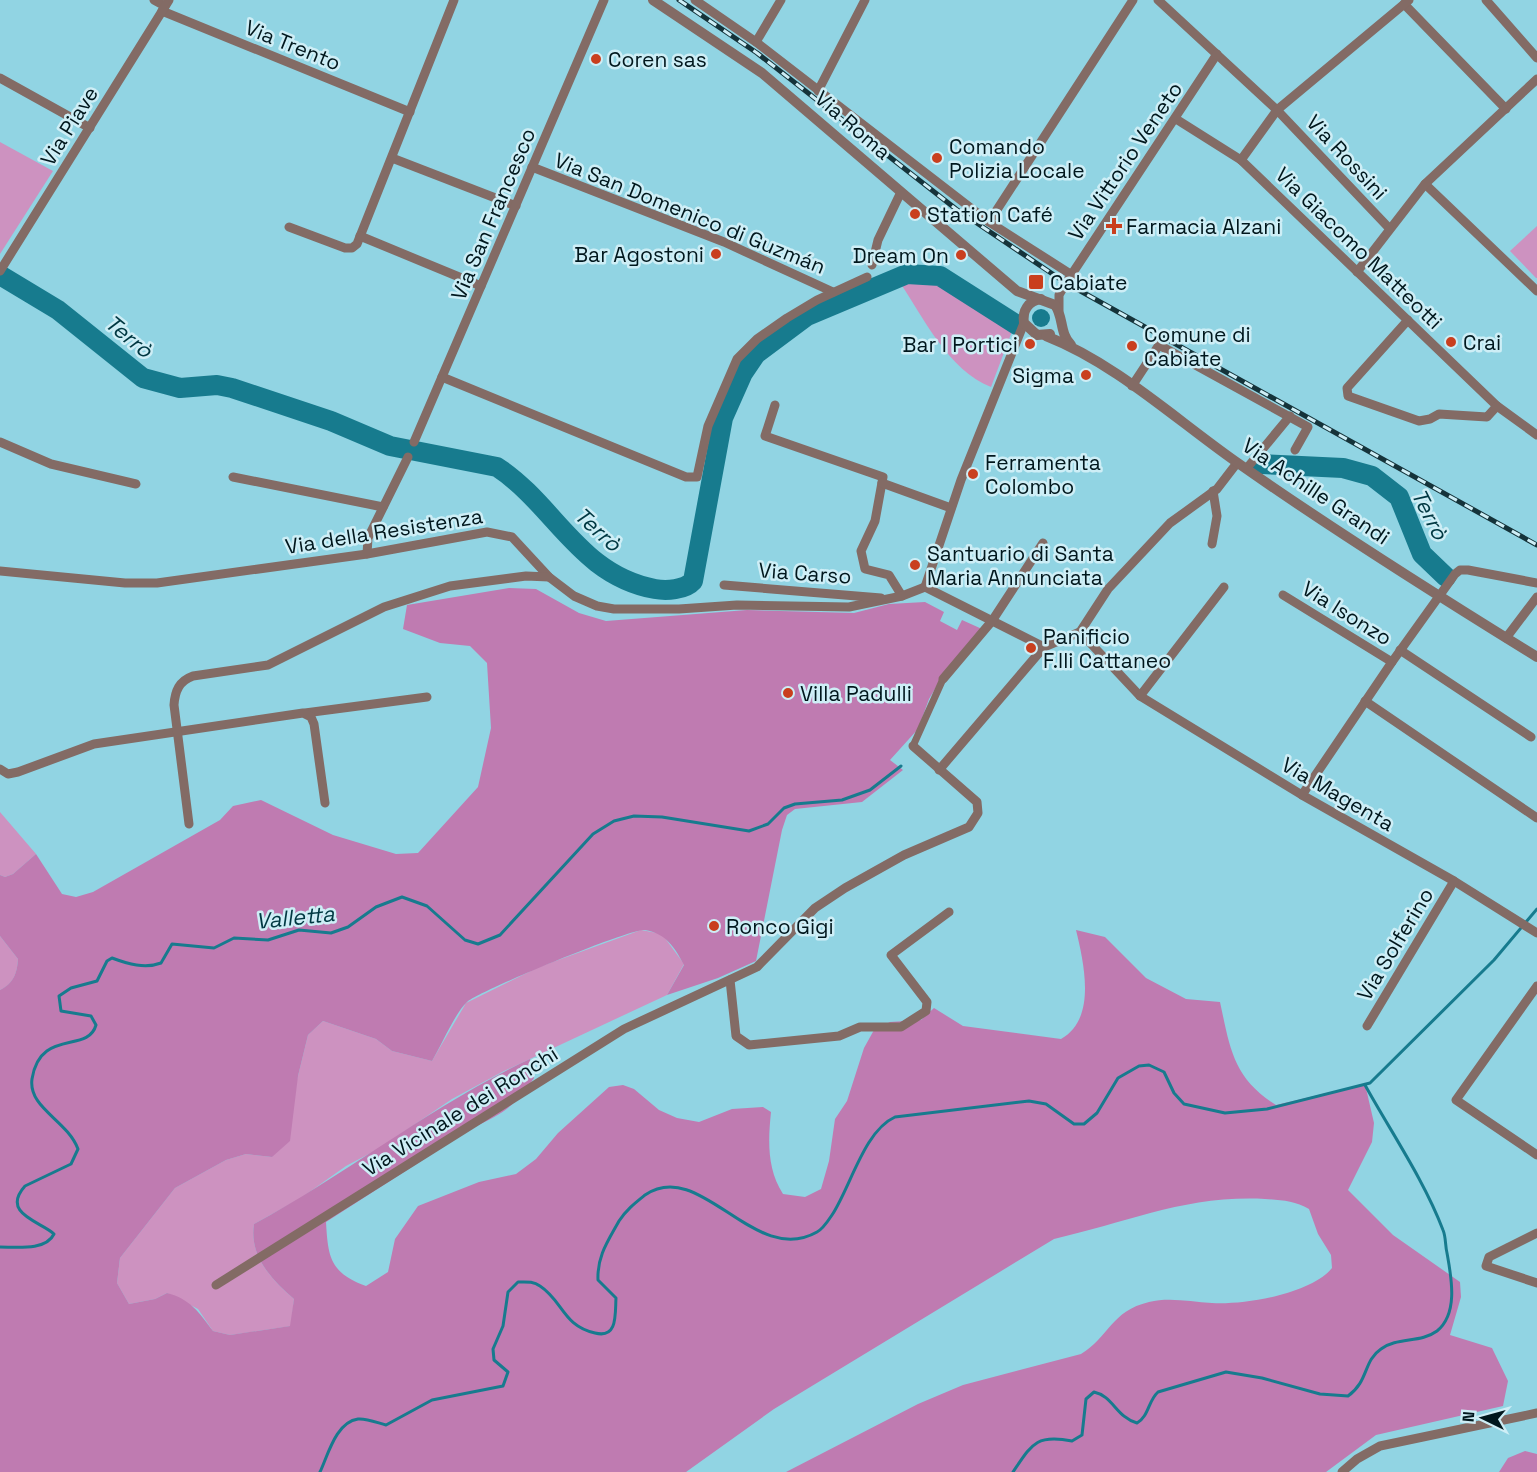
<svg xmlns="http://www.w3.org/2000/svg" width="1537" height="1472" font-family="'Space Grotesk',sans-serif">
<rect width="100%" height="100%" fill="#91d4e3"/>
<g fill="#cd92c0">
<path d="M0 142 53 171 0 254Z"/>
<path d="M1537 226V278H1536L1510 251Z"/>
<path d="M921 278 943 281 952 286 1014 326 991 387C949 371 923 317 899 281Z"/>
<path d="M0 812 36 854 13 874 5 877 0 875Z"/>
<path d="M641 930 662 934 684 964 667 995 504 1071 452 1099 380 1148 346 1166 301 1198 254 1224C249 1256 271 1279 294 1299L291 1326 230 1335 213 1331 198 1309 167 1293 155 1299 129 1304 117 1283 120 1258 175 1188 226 1160 246 1154 272 1157 298 1076 308 1035 323 1021 376 1039 392 1051 432 1061 466 1003 539 967Z"/>
<path d="M0 936 18 959C17 973 14 983 0 990Z"/>
</g>
<g fill="#bf7bb1">
<path d="M509 588 536 589 579 613 606 621 747 610 854 613 889 604 925 602 944 612 940 621 957 630 962 620 982 629 948 667 929 699 918 729 890 760 903 770 862 802 795 809 787 815 782 830 756 961 718 978 667 995 684 965C674 946 666 934 645 930 631 928 481 990 467 1002 455 1013 441 1046 432 1061L392 1051 376 1039 323 1021 308 1035 298 1076 290 1141 272 1157 246 1154 226 1160 175 1188 120 1258 117 1283 129 1304 155 1299 167 1293C190 1299 199 1312 213 1331L230 1335 290 1326 294 1299C271 1279 249 1256 254 1224 349 1173 432 1105 530 1059L534 1078C517 1104 503 1114 474 1127L326 1222C328 1257 330 1273 366 1286L388 1272 395 1239 418 1206 479 1182 516 1174 536 1159 558 1133 609 1087 623 1085 634 1089 659 1110 677 1118 699 1122 732 1109 763 1107 771 1112C768 1141 767 1169 783 1194L805 1197 821 1189 829 1161 835 1119 847 1101 864 1048 874 1030 890 1022 921 1020 934 1008 963 1026 1061 1039C1097 1019 1084 963 1076 930L1105 937 1146 978 1186 999 1220 1002C1230 1048 1233 1078 1276 1105L1365 1084 1374 1123 1372 1142 1348 1190 1393 1235 1460 1282 1461 1297 1450 1335 1492 1348 1508 1381 1503 1406 1376 1435 1326 1472H786L918 1404 963 1385 1081 1354C1109 1337 1111 1311 1149 1302 1170 1297 1191 1302 1212 1303 1244 1305 1311 1294 1332 1268L1331 1255 1318 1234 1309 1209C1295 1201 1281 1200 1265 1199 1186 1195 1129 1222 1054 1239L774 1409 686 1472H0V990C14 983 17 973 18 959L0 936V875L5 877 13 874 36 854 62 894 76 897 93 892 220 820 233 806 261 800 333 835 396 854 418 853 478 787 491 728 487 663 470 646 440 643 403 629 407 605Z"/>
<path d="M1525 1451 1537 1454V1472H1499L1508 1458Z"/>
</g>
<circle fill="#177b8e" cx="1041" cy="318" r="9"/>
<g fill="none" stroke-linecap="round" stroke-linejoin="round">
<g stroke="#177b8e" stroke-width="3">
<path d="M0 1247C16 1247 46 1251 54 1234 42 1222 0 1214 25 1186L71 1164 78 1149C67 1120 28 1108 32 1079 40 1028 88 1054 96 1025L91 1016 61 1011 59 996 71 988 97 981 107 961 112 958C128 964 145 969 161 963L172 944 214 948 234 938 268 940 299 930 331 933 348 927 376 907 402 897 427 906 465 940 478 944 500 935 593 834 614 821 634 816 662 817 749 831 768 824 784 808 795 804 842 800 870 790 901 766"/>
<path d="M320 1472C328 1455 336 1422 358 1419 366 1418 378 1423 386 1425L432 1400 503 1386 508 1372 494 1360 493 1349 503 1326 508 1292 518 1282C526 1282 533 1281 540 1286 563 1301 563 1326 595 1333 618 1339 615 1314 616 1298L598 1280C597 1256 608 1241 619 1221 626 1210 635 1203 645 1195 701 1157 754 1268 817 1232 823 1229 828 1221 832 1215 851 1186 864 1131 895 1117L1029 1101 1046 1104 1074 1124H1084L1097 1113 1118 1078 1139 1066 1149 1065 1164 1072 1174 1093 1184 1104 1225 1113 1267 1109 1370 1083 1494 960 1537 909"/>
<path d="M1013 1472C1032 1444 1036 1434 1072 1441L1082 1435 1086 1399 1094 1392C1113 1396 1116 1417 1137 1423 1149 1416 1148 1401 1158 1392L1226 1372 1262 1378 1320 1394 1348 1396C1369 1381 1363 1361 1381 1349 1397 1337 1421 1343 1437 1331 1459 1313 1451 1276 1447 1253 1445 1245 1446 1237 1443 1230 1424 1180 1391 1132 1365 1085"/>
</g>
<g stroke="#177b8e" stroke-width="20">
<path d="M0 275 58 310 143 378 180 388 217 385 232 388 331 421 390 446 497 467C555 505 579 575 655 589 666 591 685 590 693 581L723 418 743 373 756 354 807 316 907 274 940 276 1017 325"/>
<path d="M1262 464 1343 468 1372 476 1399 497 1422 554 1446 577"/>
</g>
<path stroke="#836b65" stroke-width="7" d="M913 746 943 679"/>
<g stroke="#836b65" stroke-width="9">
<path d="M154 0 165 6"/>
<path d="M695 0 756 42 989 222 1072 275"/>
<path d="M1158 0 1277 110 1389 228"/>
<path d="M1486 0 1537 58"/>
<path d="M1404 4 1506 109"/>
<path d="M162 11 410 112"/>
<path d="M756 42 781 0"/>
<path d="M0 78 90 128"/>
<path d="M818 91 865 0"/>
<path d="M1176 119 1241 160 1497 406 1537 435"/>
<path d="M392 158 516 206"/>
<path d="M1241 160 1277 110 1409 0"/>
<path d="M532 167 724 242 833 292"/>
<path d="M1425 184 1537 291"/>
<path d="M989 222 1133 0"/>
<path d="M289 227 345 248H352L357 244 454 0"/>
<path d="M360 236 481 286"/>
<path d="M872 265 878 240 901 192"/>
<path d="M0 271 169 0"/>
<path d="M1357 272 1425 184 1537 79"/>
<path d="M1059 310V295L1066 283 1217 54"/>
<path d="M1408 320 1347 388 1348 396 1419 421 1430 419 1439 414 1487 417 1497 406"/>
<path d="M442 377 686 477H697L708 426 737 359 757 339 787 318 817 300 867 277"/>
<path d="M1132 386 1159 345 1308 427 1295 450"/>
<path d="M775 405 765 436 883 477 875 521 861 551 865 569 889 575 902 596"/>
<path d="M0 442 51 464 136 484"/>
<path d="M414 442 604 0"/>
<path d="M1247 468 1290 416"/>
<path d="M233 477 383 507"/>
<path d="M882 483 951 508"/>
<path d="M1212 544 1217 516 1213 491"/>
<path d="M367 554 368 538 408 457"/>
<path d="M0 571 125 583H157L367 554 487 532 512 537 549 577 574 596 597 606 614 609H679L737 605 849 607 902 596 925 587"/>
<path d="M724 585 881 598"/>
<path d="M925 587 961 480 1024 323"/>
<path d="M925 587 1044 647"/>
<path d="M1283 595 1392 662"/>
<path d="M1080 632 1140 696 1302 795 1454 881 1537 933"/>
<path d="M1080 632 1108 589 1170 523 1217 489 1237 463"/>
<path d="M1506 638 1537 597"/>
<path d="M1400 650 1531 737"/>
<path d="M943 679 992 621 1043 543"/>
<path d="M1140 696 1224 587"/>
<path d="M1365 701 1537 818"/>
<path d="M305 713 427 697"/>
<path d="M0 769 8 774 18 772 94 744 303 713 311 717 314 724 325 803"/>
<path d="M939 770 1044 647 1080 632"/>
<path d="M1302 795 1392 662 1455 574 1460 570H1468L1537 583"/>
<path d="M189 824 174 705C175 691 179 681 193 676L268 665 384 607 450 586 526 576 549 577"/>
<path d="M730 980 736 1036 749 1045 839 1036 860 1027H901L926 1011 927 1002 891 955 949 912"/>
<path d="M1537 986 1456 1100 1537 1155"/>
<path d="M1367 1026 1454 881"/>
<path d="M1537 1233 1489 1257 1486 1266 1537 1283"/>
<path d="M216 1285 624 1029 757 967 815 908 845 888 904 855 969 827 978 813 977 802 913 746"/>
<path d="M1342 1472 1357 1459 1380 1446 1537 1413"/>
</g>
<g stroke="#836b65" stroke-width="10">
<path d="M653 0 762 73 1017 291 1055 305C1064 318 1059 332 1071 345"/>
<path d="M1041 299C1028 301 1022 311 1024 323L1037 335 1050 334"/>
<path d="M1046 336C1115 363 1174 418 1235 461 1333 530 1435 594 1537 657"/>
</g>
<defs>
<path id="rail" d="M679 0 757 53 956 209 1066 283 1537 545"/>
</defs>
<use href="#rail" stroke="#15333a" stroke-width="5"/>
<use href="#rail" stroke="#ceeef6" stroke-width="3" stroke-dasharray="9" stroke-linecap="butt"/>
</g>
<g fill="#c93f1e" stroke="#ceeef6" stroke-width="2">
<circle cx="596" cy="59" r="6"/>
<circle cx="937" cy="158" r="6"/>
<circle cx="915" cy="214" r="6"/>
<path d="M1111 217h6v6h6v6h-6v6h-6v-6h-6v-6h6z"/>
<circle cx="716" cy="254" r="6"/>
<circle cx="961" cy="255" r="6"/>
<rect x="1028" y="274" width="16" height="16" rx="3"/>
<circle cx="1451" cy="342" r="6"/>
<circle cx="1030" cy="344" r="6"/>
<circle cx="1132" cy="346" r="6"/>
<circle cx="1086" cy="375" r="6"/>
<circle cx="973" cy="474" r="6"/>
<circle cx="915" cy="565" r="6"/>
<circle cx="1031" cy="648" r="6"/>
<circle cx="788" cy="693" r="6"/>
<circle cx="714" cy="926" r="6"/>
</g>
<g text-anchor="middle" dominant-baseline="central" stroke-width="5" stroke-linejoin="round" paint-order="stroke">
<g font-size="21" fill="#00171d" stroke="#ceeef6">
<text transform="translate(293 45) rotate(22)">Via Trento</text>
<text transform="translate(853 125) rotate(41)">Via Roma</text>
<text transform="translate(69 126) rotate(-58)">Via Piave</text>
<text transform="translate(1347 157) rotate(47)">Via Rossini</text>
<text transform="translate(1125 161) rotate(-56)">Via Vittorio Veneto</text>
<text transform="translate(690 213) rotate(22)">Via San Domenico di Guzmán</text>
<text transform="translate(493 214) rotate(-67)">Via San Francesco</text>
<text transform="translate(1359 248) rotate(44)">Via Giacomo Matteotti</text>
<text transform="translate(1316 491) rotate(34)">Via Achille Grandi</text>
<text transform="translate(384 531) rotate(-9)">Via della Resistenza</text>
<text transform="translate(805 573) rotate(4)">Via Carso</text>
<text transform="translate(1347 613) rotate(32)">Via Isonzo</text>
<text transform="translate(1338 794) rotate(30)">Via Magenta</text>
<text transform="translate(1395 944) rotate(-59)">Via Solferino</text>
<text transform="translate(460 1111) rotate(-32)">Via Vicinale dei Ronchi</text>
</g>
<g font-size="21" fill="#00171d" stroke="#ceeef6" text-anchor="start">
<text x="608" y="59">Coren sas</text>
<text x="949" y="146">Comando<tspan x="949" dy="24">Polizia Locale</tspan></text>
<text x="927" y="214">Station Café</text>
<text x="1126" y="226">Farmacia Alzani</text>
<text x="704" y="254" text-anchor="end">Bar Agostoni</text>
<text x="949" y="255" text-anchor="end">Dream On</text>
<text x="1050" y="282">Cabiate</text>
<text x="1144" y="334">Comune di<tspan x="1144" dy="24">Cabiate</tspan></text>
<text x="1463" y="342">Crai</text>
<text x="1018" y="344" text-anchor="end">Bar I Portici</text>
<text x="1074" y="375" text-anchor="end">Sigma</text>
<text x="985" y="462">Ferramenta<tspan x="985" dy="24">Colombo</tspan></text>
<text x="927" y="553">Santuario di Santa<tspan x="927" dy="24">Maria Annunciata</tspan></text>
<text x="1043" y="636">Panificio<tspan x="1043" dy="24">F.lli Cattaneo</tspan></text>
<text x="800" y="693">Villa Padulli</text>
<text x="726" y="926">Ronco Gigi</text>
</g>
<g font-size="22" font-style="italic" fill="#003842" stroke="#ceeef6">
<text transform="translate(129 336) rotate(39)">Terrò</text>
<text transform="translate(1430 514) rotate(63)">Terrò</text>
<text transform="translate(598 529) rotate(42)">Terrò</text>
<text transform="translate(295 917) rotate(-6)">Valletta</text>
</g>
</g>
<g transform="translate(1483 1418) rotate(275)" stroke="#ceeef6" stroke-width="4.5" paint-order="stroke">
<path d="M0-4.5L10 22L0 15L-10 22Z" fill="#00171d"/>
<text y="-9" font-size="16" font-weight="bold" text-anchor="middle" fill="#00171d">N</text>
</g>
</svg>
